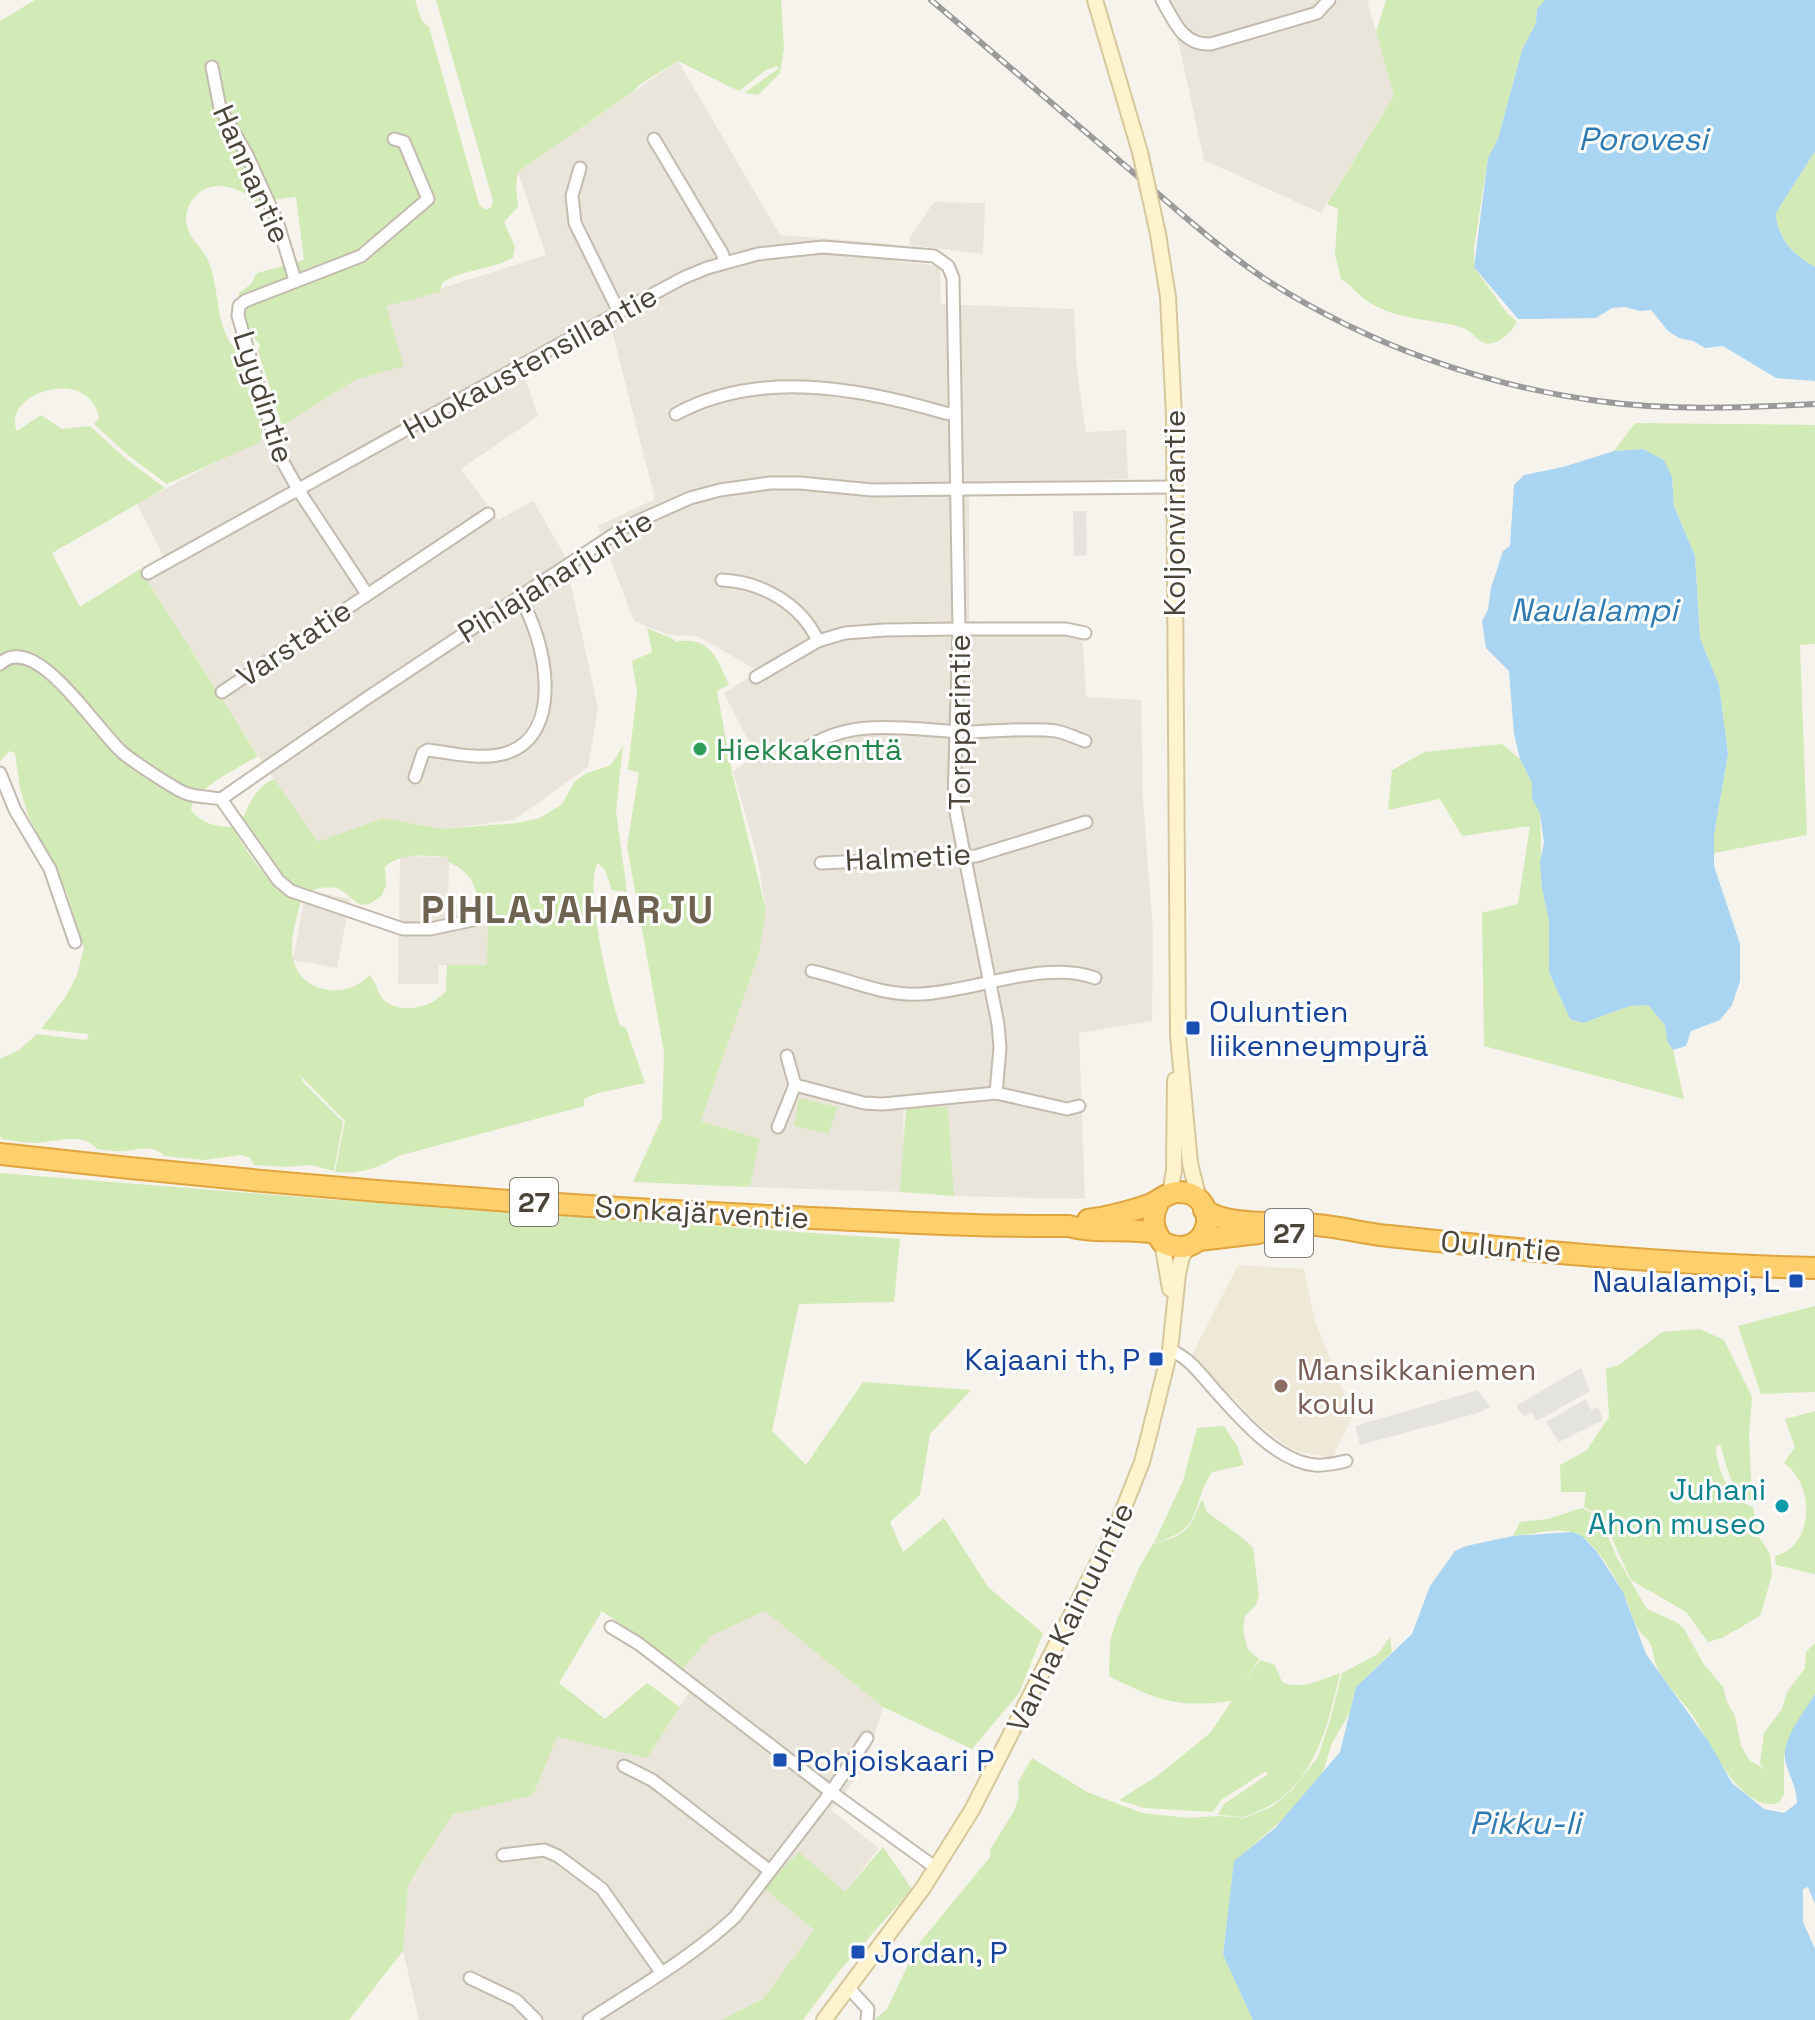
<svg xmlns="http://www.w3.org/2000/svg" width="1815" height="2020" font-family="'Space Grotesk',sans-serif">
<rect width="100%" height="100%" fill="#f6f3ec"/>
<g fill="#eae5da">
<path d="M1164 0H1367L1394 96 1321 213 1204 160 1179 45Z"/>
<path d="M678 61 780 235 894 244 895 261 940 266 941 304 1074 309 1077 372 1086 432 1126 430 1128 479 969 484V621L1082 625 1086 697 1141 700 1143 799 1153 932 1152 1021 1079 1033 1085 1199 954 1196 948 1107 903 1109 905 1192 750 1187 760 1139 701 1121 759 953 766 910 757 856 733 771 756 756 724 693 759 671 697 636 669 635 634 621 598 526 655 499 610 323 523 372 538 416 461 469 498 520 533 501 564 554 598 708 588 767 514 820 441 829 383 818 318 843 261 760 140 569 165 559 137 504 272 432 355 380 403 366 386 306 546 255 518 172Z"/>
<path d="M934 202 985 203 983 254 910 245 909 239Z"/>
<path d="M400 856 449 857 448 904 488 905 487 965H439L438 984H398Z"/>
<path d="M306 890 350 899 337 968 293 960Z"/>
<path d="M765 1610 883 1707 864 1768 831 1810 879 1848 845 1892 764 1887 815 1930 763 1999 721 2020H419L403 1951 408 1885 452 1815 533 1795 557 1737 647 1758 691 1689 675 1676 712 1635Z"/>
</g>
<path fill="#efe8d6" d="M1238 1265 1304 1269 1315 1321 1353 1416 1332 1458 1293 1450 1260 1426 1192 1355Z"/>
<g fill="#d2eab5">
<path d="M35 0H415L422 21 429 27 479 204 485 210 491 207 493 201 436 0H781L784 48 780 73 758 95 744 93 778 69V66L766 70 739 91 678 61 639 85 634 91 518 172 516 185 518 207 504 222 515 247 513 258C490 270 463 269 442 283L440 292 386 306 404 366 355 380 282 426 258 351 260 345C248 330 234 314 239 293L251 284 257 273 304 260 296 197 255 202C244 191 232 186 216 186 194 188 180 211 189 232 194 243 205 251 209 263 221 292 214 336 242 354L263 427 260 442 167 484 129 456 94 424 99 418C89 364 0 394 17 431L41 415 62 429 90 426 126 459 165 488 52 553 80 607 140 569 258 756C240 767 193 789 191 810 201 823 216 827 232 827 250 856 268 888 301 901 296 920 288 943 294 962 303 995 350 999 369 975 376 981 376 990 382 998 396 1016 435 1008 446 990L447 965H487L488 905H479C476 883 469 872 449 862L448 857C426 856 402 851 385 867L386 886 382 895C357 918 355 894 336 888 327 886 318 888 310 891L291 883 282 876 242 820C250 802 255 788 274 779L318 842 383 818 441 829 517 823 540 818 562 804 575 781 585 774 611 765 623 746 616 811 627 892 612 890 605 870 598 863C583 885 610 997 620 1025L626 1028 645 1083 598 1093 584 1099V1106L398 1156C378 1169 359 1174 335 1172L345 1121 299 1074 304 1083 343 1122 334 1171 311 1165 286 1167 254 1165 250 1158 241 1155 204 1160 164 1156C153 1144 139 1150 125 1151 116 1152 106 1150 97 1149 81 1131 57 1142 35 1143 24 1143 13 1140 2 1139L0 1136V1059L19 1050 37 1034 86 1040 89 1037 87 1034 41 1029 65 998 77 975 84 948 67 893 28 815 20 788 15 753 9 751 0 762V21Z"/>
<path d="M1386 0H1545L1537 9 1536 23 1522 50 1498 139 1488 158 1474 247V267L1507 313 1517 322C1512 332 1494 349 1482 342 1474 337 1471 330 1461 327 1431 319 1398 320 1370 303 1360 297 1352 286 1341 279L1335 254 1338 209 1327 204 1394 96 1376 32Z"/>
<path d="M1815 151V267C1795 257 1776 237 1776 213Z"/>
<path d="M1635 423 1815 425V644L1800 645 1807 835 1714 853V835L1728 754 1719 685 1700 638 1695 556 1674 506 1672 477 1643 449 1614 451Z"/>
<path d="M647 628 673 639 675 642C710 635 717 658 729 685L717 691 732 773 766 910 759 953 701 1121 760 1139 750 1187 633 1182 662 1118 664 1052 627 846 639 773 628 769 637 692 632 661 652 652Z"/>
<path d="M1502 744 1520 759 1532 783V798L1540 812 1542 888 1549 921V972L1570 1019 1583 1023 1630 1006 1648 1005 1665 1025 1667 1041 1673 1050 1684 1099 1484 1046 1482 913 1518 904 1530 826 1462 836 1440 799 1388 810 1392 770 1425 752Z"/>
<path d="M799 1098 838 1107 828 1134 794 1126Z"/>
<path d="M948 1107 954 1196 900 1192 906 1108Z"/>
<path d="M0 1173 337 1200 900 1239 894 1302 799 1304 772 1431 806 1465 863 1382 971 1390 930 1434 920 1495 890 1522 903 1552 944 1518 988 1587 1043 1633 1019 1693 972 1749 883 1707 765 1611 712 1635 683 1668 602 1611 559 1683 605 1719 647 1683 680 1707 647 1758 557 1737 533 1795 452 1815 408 1885 403 1951 349 2020H0Z"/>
<path d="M1815 1306V1392L1761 1394 1738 1326Z"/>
<path d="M1700 1329 1724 1340 1752 1397 1749 1435 1752 1501C1729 1491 1727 1464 1720 1444L1716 1446C1716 1469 1729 1499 1753 1507L1759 1537 1770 1554 1772 1575 1760 1616 1722 1638 1708 1642 1686 1612 1631 1580 1607 1528 1598 1515 1584 1507 1586 1492H1561L1560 1465 1587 1450 1609 1417 1606 1369 1619 1365 1662 1332Z"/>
<path d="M1815 1411V1574H1814L1776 1565 1775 1556C1815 1546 1815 1484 1784 1463L1795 1447 1785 1419Z"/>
<path d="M1224 1426 1237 1446 1244 1465 1212 1472C1188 1509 1207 1528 1154 1543L1183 1481 1197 1428Z"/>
<path d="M1202 1499 1207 1512 1244 1539 1253 1548 1259 1595 1256 1605 1245 1616 1243 1630 1248 1650 1259 1659 1233 1701C1177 1708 1158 1701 1109 1676L1110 1641 1117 1619 1139 1568 1153 1544C1187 1535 1189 1531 1202 1499Z"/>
<path d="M1582 1508 1597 1516 1605 1529 1617 1558 1647 1609 1678 1623 1684 1629 1703 1663 1723 1687 1727 1702 1735 1716 1741 1746 1749 1760 1766 1770 1760 1764 1764 1733 1782 1709 1787 1692 1805 1668 1806 1652 1815 1643V1694L1790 1735 1784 1755V1794L1779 1803C1738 1814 1709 1738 1691 1713 1680 1698 1667 1686 1658 1669 1654 1662 1654 1653 1651 1646 1649 1639 1644 1637 1640 1632 1632 1621 1630 1605 1623 1593 1614 1575 1597 1545 1579 1535 1560 1525 1533 1535 1513 1536L1520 1522 1548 1519Z"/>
<path d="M1390 1637 1392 1652 1356 1687 1349 1714 1332 1743 1323 1772 1283 1819 1234 1862 1223 1955 1253 2020H874L887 2009 917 1946 990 1857V1850L1014 1811 1019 1796 1018 1782 1032 1758 1087 1792 1142 1813 1189 1818 1217 1816 1245 1818 1273 1806 1292 1790 1318 1757 1331 1717 1342 1673 1378 1654Z"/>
<path d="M1260 1660 1275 1665 1282 1682C1299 1691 1323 1679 1340 1673 1328 1725 1315 1786 1261 1810 1255 1812 1249 1816 1243 1817 1235 1817 1226 1815 1218 1815L1224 1804 1267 1775 1266 1771 1221 1800 1213 1812 1144 1808 1119 1800 1157 1776 1210 1733Z"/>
<path d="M883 1847 912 1889 841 1969 803 2020H721L763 1999 814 1930 764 1888 799 1852 845 1892Z"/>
</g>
<g fill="#e5e3e0">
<path d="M1073 511H1086L1087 555 1074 556Z"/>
<path d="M1581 1368 1590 1391 1537 1421 1531 1412 1524 1416 1516 1406Z"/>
<path d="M1478 1390 1490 1407 1478 1413 1360 1445 1355 1426Z"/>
<path d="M1586 1399 1591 1410 1598 1407 1603 1420 1559 1442 1546 1422Z"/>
</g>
<g fill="#a9d4f2">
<path d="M1545 0H1815V151L1776 213C1776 237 1795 257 1815 267V381L1776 378 1723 346 1705 348 1693 341 1679 338 1668 331 1651 310 1640 311 1625 307 1612 308 1596 318 1518 319 1474 267 1488 158 1498 139 1522 50 1536 23 1537 9Z"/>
<path d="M1643 449 1664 460 1672 477 1674 506 1695 556 1700 638 1719 685 1728 754 1714 835V866L1740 944V981L1732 1005 1720 1020 1691 1031 1686 1046 1673 1050 1667 1041 1665 1025 1648 1005 1630 1006 1583 1023 1570 1019 1549 972V921L1542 888 1540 863 1544 842 1540 813 1532 798V783L1520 759 1514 734 1509 671 1486 648 1482 621 1488 610 1491 588 1503 551 1510 546 1514 485 1524 475 1563 467 1614 451Z"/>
<path d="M1572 1532 1582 1536 1597 1552 1623 1592 1646 1654 1709 1742 1732 1783 1764 1809 1784 1813 1797 1803C1797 1787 1788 1774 1785 1759 1782 1738 1805 1711 1815 1694V1904L1808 1887 1803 1889V1922L1815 1949V2020H1253L1223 1955 1234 1861 1275 1828 1340 1752 1356 1687 1412 1634 1430 1586 1455 1551 1466 1546 1513 1536Z"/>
</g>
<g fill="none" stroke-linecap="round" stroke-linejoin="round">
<defs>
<g id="street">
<path d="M1162 0C1174 21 1183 46 1211 44L1317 13 1329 0"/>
<path d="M212 67 220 108 247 155 277 221 295 280"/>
<path d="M654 139 722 253 725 262"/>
<path d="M580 168 572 196 575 223 619 312"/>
<path d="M676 414C758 369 860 388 945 413L955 414"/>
<path d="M148 573 558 345 683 278 707 268 758 254 823 247 934 256 948 266 953 278 959 629 954 803 998 1024 1000 1048 996 1093"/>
<path d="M722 580C762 582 801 604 818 641"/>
<path d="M367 594 299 491 279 455 238 316 239 306 245 301 361 256 428 199 404 142 394 139"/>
<path d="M0 664C36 629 99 734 123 753 134 762 173 788 185 793 195 797 210 797 221 799"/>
<path d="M756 677 818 641 845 633 884 630 959 629H1066L1085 633"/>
<path d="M222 692 488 514"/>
<path d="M803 751C850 715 910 730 964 732 991 732 1031 727 1056 731 1066 733 1076 738 1085 741"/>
<path d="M0 773 15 810 50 869 75 942"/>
<path d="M415 777 423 753 428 750C452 753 479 760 503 754 568 737 545 636 519 597"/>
<path d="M221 799 367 698 625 527 690 498 720 490 770 483H800L872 490 1173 487"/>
<path d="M221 799 278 880 291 891 403 929H430L473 920"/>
<path d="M821 863 976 856 1086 822"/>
<path d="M812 971C848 979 882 996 920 994 973 992 1045 959 1095 978"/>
<path d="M795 1085 864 1103 883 1104 996 1093 1067 1109 1079 1106"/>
<path d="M778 1127 795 1085 787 1056"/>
<path d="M1170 1350C1189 1358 1198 1371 1212 1387 1237 1415 1275 1461 1315 1465 1325 1466 1337 1463 1346 1461"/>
<path d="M611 1627 639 1644 831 1792 936 1868"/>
<path d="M624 1766 652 1780 770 1871"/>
<path d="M503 1855 544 1850 558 1856 602 1889 661 1972"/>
<path d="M470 1978 516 2000 536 2020"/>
<path d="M848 1987 868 2009 867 2020"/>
<path d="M589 2020C638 1988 692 1957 735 1917L831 1792 867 1738"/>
</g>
<g id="secondary">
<path d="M1095 0 1140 152"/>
<path d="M1158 234 1168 297 1174 416 1178 1036 1190 1163 1199 1200"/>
<path d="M1170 1194 1174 1170 1175 1080"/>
<path d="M1162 1242 1170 1289"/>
<path d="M824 2020 923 1888 972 1810 1117 1525 1142 1462 1150 1431 1170 1350 1178 1274 1182 1256 1188 1248"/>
</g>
<g id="highway">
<path d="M0 1154C255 1183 511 1204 767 1216 867 1220 968 1227 1069 1226 1097 1234 1127 1227 1156 1233"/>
<path d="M1204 1210C1230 1228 1284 1221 1317 1225 1341 1227 1365 1234 1389 1236 1531 1251 1673 1265 1815 1268"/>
<path d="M1088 1220C1109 1217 1129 1212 1149 1205 1159 1201 1168 1192 1178 1192 1184 1192 1191 1193 1196 1197 1221 1216 1201 1262 1162 1242 1152 1228 1151 1217 1159 1201"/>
<path d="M1199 1240 1258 1233"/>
</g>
</defs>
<use href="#street" stroke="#c2bbae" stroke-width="15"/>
<use href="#secondary" stroke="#d6c79b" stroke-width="18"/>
<use href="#highway" stroke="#e0a43c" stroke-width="24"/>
<use href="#street" stroke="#fff" stroke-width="11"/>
<use href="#secondary" stroke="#fff3cd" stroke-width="14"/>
<use href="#highway" stroke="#ffcf6e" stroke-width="20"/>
<defs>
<path id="rail" d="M931 0C997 56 1063 113 1129 169 1173 206 1217 247 1265 279 1365 343 1480 385 1598 401 1669 411 1743 408 1815 404"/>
</defs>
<use href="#rail" stroke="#9a9a9a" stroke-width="6"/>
<use href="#rail" stroke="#fff" stroke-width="3" stroke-dasharray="9" stroke-linecap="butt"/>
<defs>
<path id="secondary-bridge" d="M1140 152 1158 234"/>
</defs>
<use href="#secondary-bridge" stroke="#d6c79b" stroke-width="18" stroke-linecap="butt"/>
<use href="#secondary-bridge" stroke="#fff3cd" stroke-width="14"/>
</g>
<circle fill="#2e9e5b" stroke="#fff" stroke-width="3" cx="700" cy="749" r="8"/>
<g fill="#1a4fb4" stroke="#fff" stroke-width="3">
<rect x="1185" y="1020" width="16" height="16" rx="4"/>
<rect x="1788" y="1273" width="16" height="16" rx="4"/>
<rect x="1148" y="1351" width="16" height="16" rx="4"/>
<rect x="772" y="1752" width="16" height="16" rx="4"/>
<rect x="850" y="1944" width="16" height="16" rx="4"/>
</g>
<circle fill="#8d6e63" stroke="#fff" stroke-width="3" cx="1281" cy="1386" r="8"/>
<circle fill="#0f9aa8" stroke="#fff" stroke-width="3" cx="1782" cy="1506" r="8"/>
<g text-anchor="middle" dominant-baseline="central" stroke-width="6" stroke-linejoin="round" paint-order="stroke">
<g fill="#fff" stroke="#817c74" stroke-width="2">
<rect x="510" y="1178" width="48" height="48" rx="6"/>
<rect x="1265" y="1209" width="48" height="48" rx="6"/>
</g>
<g font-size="28" font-weight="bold" fill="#4b4439">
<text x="534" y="1202">27</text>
<text x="1289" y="1233">27</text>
</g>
<g font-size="30" fill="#4b4439" stroke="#fff">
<text transform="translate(252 174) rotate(66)">Hannantie</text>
<text transform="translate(530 362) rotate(-29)">Huokaustensillantie</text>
<text transform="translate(264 397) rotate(72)">Lyydintie</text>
<text transform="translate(1174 513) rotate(-90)">Koljonvirrantie</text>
<text transform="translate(555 576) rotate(-32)">Pihlajaharjuntie</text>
<text transform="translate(294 643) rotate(-34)">Varstatie</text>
<text transform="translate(959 722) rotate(-90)">Torpparintie</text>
<text transform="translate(908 857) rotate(-3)">Halmetie</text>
<text transform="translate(702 1212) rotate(3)">Sonkajärventie</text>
<text transform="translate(1501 1246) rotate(5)">Ouluntie</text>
<text transform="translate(1070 1617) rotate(-64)">Vanha Kainuuntie</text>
</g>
<g font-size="30" fill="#27864d" stroke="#fff" text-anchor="start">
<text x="716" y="749">Hiekkakenttä</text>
</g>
<g font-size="30" fill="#164399" stroke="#fff" text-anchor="start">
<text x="1209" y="1011">Ouluntien<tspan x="1209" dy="34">liikenneympyrä</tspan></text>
<text x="1780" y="1281" text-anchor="end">Naulalampi, L</text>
<text x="1140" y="1359" text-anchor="end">Kajaani th, P</text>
<text x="796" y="1760">Pohjoiskaari P</text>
<text x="874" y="1952">Jordan, P</text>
</g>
<g font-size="30" fill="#785e54" stroke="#fff" text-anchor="start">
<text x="1297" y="1369">Mansikkaniemen<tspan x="1297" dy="34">koulu</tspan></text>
</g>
<g font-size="30" fill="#0d838f" stroke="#fff" text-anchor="end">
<text x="1766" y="1489">Juhani<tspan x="1766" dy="34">Ahon museo</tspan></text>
</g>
<g font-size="32" font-style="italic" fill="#2e7ab2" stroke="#fff">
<text x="1643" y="139">Porovesi</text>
<text x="1594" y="610">Naulalampi</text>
<text x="1525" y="1823">Pikku-Ii</text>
</g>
<g font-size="38" font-weight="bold" letter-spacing="2" fill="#6e6250" stroke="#fff">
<text x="568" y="910">PIHLAJAHARJU</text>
</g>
</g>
</svg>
